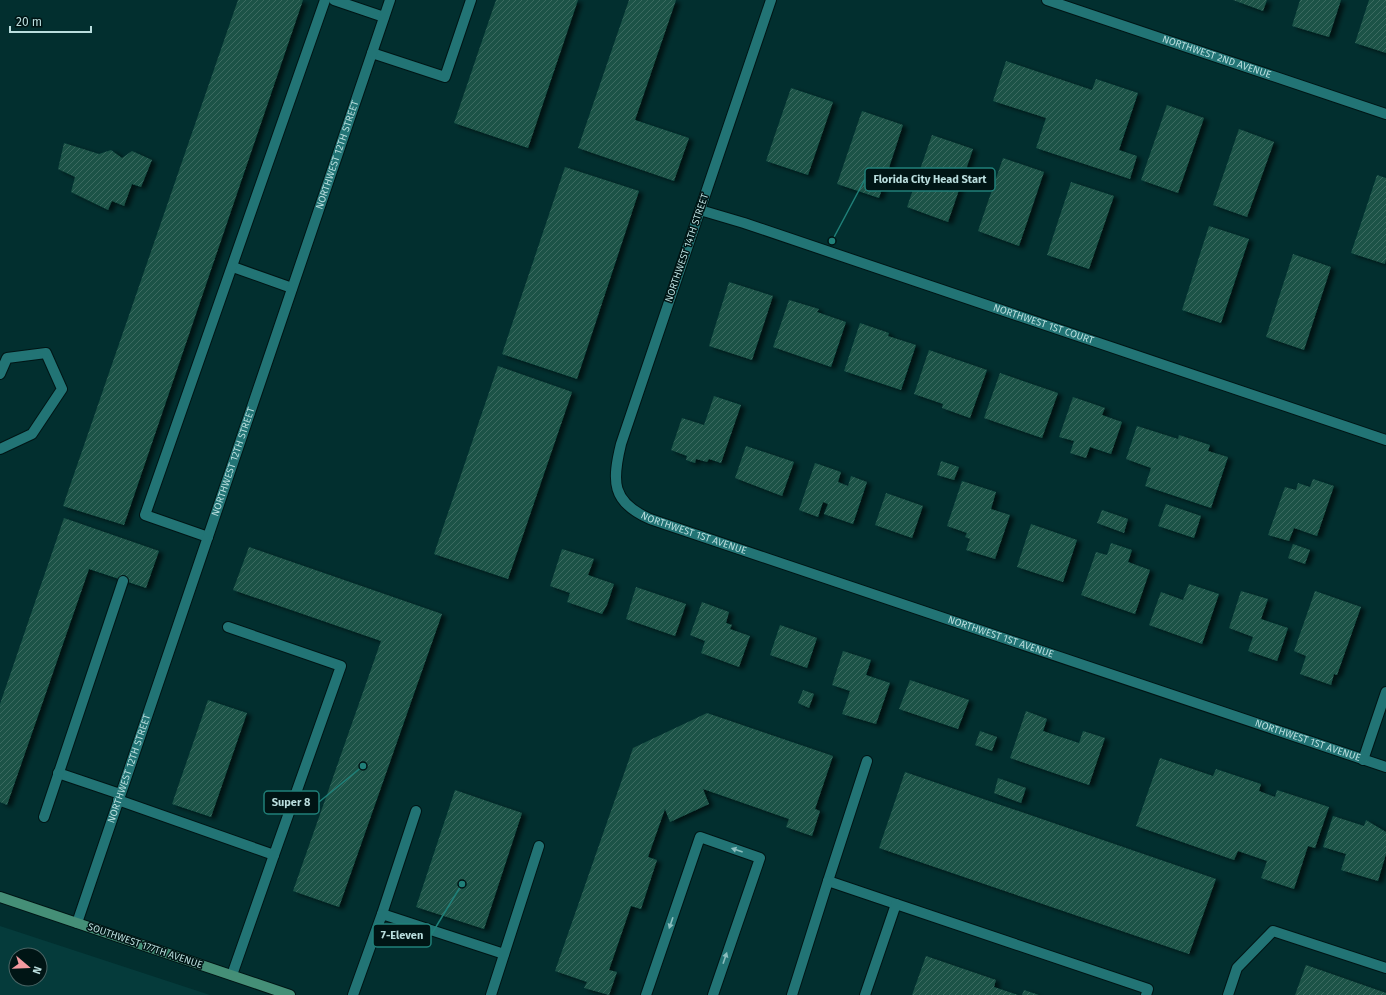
<svg xmlns="http://www.w3.org/2000/svg" width="1386" height="995" font-family="'Fira Sans',sans-serif">
<defs>
<pattern id="building-hatch" width="6" height="6" patternUnits="userSpaceOnUse"><rect width="6" height="6" fill="#1b5246"/><path d="M-1 1l2-2M0 6l6-6M5 7l2-2" fill="none" stroke="#3a6a60"/></pattern>
<filter id="shadow"><feDropShadow dx="4.5" dy="2.5" stdDeviation="2" flood-color="#0009"/></filter>
</defs>
<rect width="100%" height="100%" fill="#022f2f"/>
<path fill="#053b3b" fill-rule="evenodd" d="M0 926 210 995H0ZM16 955H40V979H16Z"/>
<g fill="url(#building-hatch)" filter="url(#shadow)">
<path d="M238 0H303L124 525 63 506Z"/>
<path d="M496 0H578L528 148 454 123Z"/>
<path d="M629 0H676L635 120 689 138 674 181 578 148Z"/>
<path d="M1233 0H1267L1263 11Z"/>
<path d="M1300 0H1341L1329 37 1292 26Z"/>
<path d="M1369 0H1386V53L1355 43Z"/>
<path d="M1006 61 1092 90 1096 79 1138 93 1119 150 1137 156 1130 179 1036 148 1046 118 993 101Z"/>
<path d="M791 88 833 102 808 175 766 161Z"/>
<path d="M1167 105 1204 118 1178 193 1141 180Z"/>
<path d="M862 111 903 125 879 198 837 184Z"/>
<path d="M1239 129 1274 142 1247 217 1213 205Z"/>
<path d="M932 135 973 149 948 222 907 207Z"/>
<path d="M64 143 99 154 111 150 122 158 132 151 152 160 141 187 132 184 124 206 112 201 108 210 71 192 75 177 58 169Z"/>
<path d="M1003 158 1044 172 1019 246 978 231Z"/>
<path d="M565 167 639 191 577 379 502 354Z"/>
<path d="M1377 175 1386 178V259L1385 264 1351 253Z"/>
<path d="M1071 182 1114 196 1089 269 1047 255Z"/>
<path d="M1209 226 1249 239 1221 323 1182 310Z"/>
<path d="M1293 254 1331 267 1304 350 1266 337Z"/>
<path d="M729 282 773 296 752 360 709 346Z"/>
<path d="M789 300 819 309 817 312 846 322 831 367 773 347Z"/>
<path d="M860 323 889 333 888 336 916 345 901 390 844 371Z"/>
<path d="M929 350 987 370 970 418 942 408 943 404 914 394Z"/>
<path d="M498 366 572 392 508 579 434 554Z"/>
<path d="M1000 373 1058 393 1042 438 984 418Z"/>
<path d="M714 396 741 405 721 463 709 459 707 462 696 459 695 463 686 460 687 456 671 450 682 418 704 425Z"/>
<path d="M1073 397 1105 408 1102 415 1122 422 1111 454 1090 447 1086 458 1070 453 1074 441 1059 437Z"/>
<path d="M1137 426 1178 439 1179 435 1210 445 1208 451 1228 457 1211 508 1145 486 1151 468 1126 459Z"/>
<path d="M746 446 794 462 782 496 735 478Z"/>
<path d="M941 461 959 467 954 480 937 475Z"/>
<path d="M815 463 841 472 838 482 848 486 851 476 867 482 853 524 824 514 828 504 823 502 818 517 799 510Z"/>
<path d="M1313 479 1334 486 1317 536 1294 528 1289 541 1268 535 1285 487 1296 490 1298 483 1310 487Z"/>
<path d="M962 481 996 492 991 509 1010 515 995 559 966 550 970 539 965 537 967 533 947 526Z"/>
<path d="M886 493 923 506 912 538 875 525Z"/>
<path d="M1166 504 1201 516 1194 538 1158 526Z"/>
<path d="M1102 510 1128 519 1124 533 1097 523Z"/>
<path d="M64 518 159 551 146 588 89 569 7 805 0 802V704Z"/>
<path d="M1031 524 1077 540 1063 582 1017 567Z"/>
<path d="M1111 543 1132 550 1128 562 1150 570 1135 614 1081 595 1096 552 1107 555Z"/>
<path d="M1293 544 1310 550 1305 564 1288 558Z"/>
<path d="M249 547 442 614 339 907 293 891 381 641 233 590Z"/>
<path d="M562 549 594 559 588 575 614 584 607 605 602 614 567 602 570 593 550 586Z"/>
<path d="M1189 584 1219 594 1202 644 1149 625 1161 592 1183 600Z"/>
<path d="M636 587 686 604 675 636 626 619Z"/>
<path d="M1241 591 1268 599 1261 619 1288 628 1277 661 1248 651 1253 637 1229 628Z"/>
<path d="M1315 591 1361 607 1337 675 1334 674 1331 685 1300 674 1306 656 1294 651Z"/>
<path d="M702 602 729 612 726 623 732 625 730 629 750 636 739 667 701 653 705 641 690 635Z"/>
<path d="M780 625 817 638 807 668 770 655Z"/>
<path d="M843 651 871 660 866 675 890 683 876 724 842 714 850 691 832 685Z"/>
<path d="M910 680 969 700 958 729 899 709Z"/>
<path d="M803 690 814 694 809 708 798 703Z"/>
<path d="M208 700 247 713 211 817 172 804Z"/>
<path d="M1026 711 1047 719 1043 731 1079 743 1083 731 1105 738 1089 785 1010 758Z"/>
<path d="M707 713 833 756 815 809 820 811 812 836 786 827 789 819 703 789 709 804 670 822 665 809 648 857 657 860 641 909 631 906 609 970 617 972 609 995 584 988 587 982 555 971 633 748Z"/>
<path d="M980 731 997 737 992 751 975 745Z"/>
<path d="M1160 758 1213 776 1216 769 1261 784 1259 791 1275 797 1277 790 1329 807 1315 848 1308 846 1294 889 1261 878 1267 861 1238 851 1234 860 1136 826Z"/>
<path d="M905 772 1216 879 1189 954 879 848Z"/>
<path d="M998 778 1026 788 1021 803 994 793Z"/>
<path d="M455 790 522 813 484 929 416 907Z"/>
<path d="M1333 816 1364 826 1366 820 1386 832V854L1378 881 1341 870 1346 854 1323 847Z"/>
<path d="M926 956 996 980 994 987 1018 995H912Z"/>
<path d="M1306 965 1386 993V995H1295Z"/>
<path d="M1024 990 1039 995H1022Z"/>
</g>
<g fill="none" stroke-linecap="round" stroke-linejoin="round">
<defs>
<g id="lane">
<path d="M334 0 384 17"/>
<path d="M372 53 445 77 471 0"/>
<path d="M233 267 292 288"/>
<path d="M208 537 145 515 325 0"/>
<path d="M58 773 120 794"/>
<path d="M118 800 274 855 341 666 228 627"/>
<path d="M44 817 123 581"/>
<path d="M828 881 867 761"/>
<path d="M382 914 416 811"/>
<path d="M232 975 274 855"/>
<path d="M353 995 382 914 504 954"/>
<path d="M491 995 539 846"/>
<path d="M646 995 700 837 760 858 713 995"/>
<path d="M792 995 828 881 896 904"/>
<path d="M865 995 896 904 1148 989 1146 995"/>
<path d="M1228 995 1237 968 1273 931 1386 968"/>
</g>
<g id="street">
<path id="s1" d="M771 0 621 444C612 481 611 502 650 519L1386 767"/>
<path id="s2" d="M1047 0 1386 114"/>
<path id="s3" d="M700 210 744 223 1386 440"/>
<path d="M0 374 7 358 46 353 62 389 32 434 0 449"/>
<path d="M1363 760 1386 692"/>
<path id="s4" d="M77 923 390 0"/>
</g>
<path id="secondary" d="M0 897 290 995"/>
</defs>
<use href="#lane" stroke="#001515" stroke-width="12"/>
<use href="#street" stroke="#001515" stroke-width="12"/>
<use href="#secondary" stroke="#001515" stroke-width="12"/>
<use href="#lane" stroke="#227475" stroke-width="10"/>
<use href="#street" stroke="#227475" stroke-width="10"/>
<use href="#secondary" stroke="#458f77" stroke-width="10"/>
</g>
<defs><path id="oneway-solid" d="M-6-.8H1V-3.2L6.5 0L1 3.2V.8H-6Z"/></defs>
<g fill="#8cbebe">
<use href="#oneway-solid" transform="translate(737 850) rotate(-161)"/>
<use href="#oneway-solid" transform="translate(671 923) rotate(109)"/>
<use href="#oneway-solid" transform="translate(725 958) rotate(-71)"/>
</g>
<g text-anchor="middle" dominant-baseline="central" stroke-width="3" stroke-linejoin="round" paint-order="stroke">
<g font-size="10" fill="#badede" stroke="#001515">
<text stroke="none"><textPath href="#s2" startOffset="179">NORTHWEST 2ND AVENUE</textPath></text>
<text stroke="none"><textPath href="#s4" startOffset="811">NORTHWEST 12TH STREET</textPath></text>
<text transform="translate(687 248) rotate(-71)">NORTHWEST 14TH STREET</text>
<text stroke="none"><textPath href="#s3" startOffset="362">NORTHWEST 1ST COURT</textPath></text>
<text stroke="none"><textPath href="#s4" startOffset="487">NORTHWEST 12TH STREET</textPath></text>
<text stroke="none"><textPath href="#s1" startOffset="606">NORTHWEST 1ST AVENUE</textPath></text>
<text stroke="none"><textPath href="#s1" startOffset="930">NORTHWEST 1ST AVENUE</textPath></text>
<text stroke="none"><textPath href="#s1" startOffset="1254">NORTHWEST 1ST AVENUE</textPath></text>
<text stroke="none"><textPath href="#s4" startOffset="163">NORTHWEST 12TH STREET</textPath></text>
<text transform="translate(145 946) rotate(19)">SOUTHWEST 177TH AVENUE</text>
</g>
</g>
<path fill="none" stroke="#208079" stroke-width="1.5" d="M832 241L865 179M363 766L319 802M462 884L431 935"/>
<g fill="#208079" stroke="#001515" stroke-width="1.5">
<circle cx="832" cy="241" r="4"/>
<circle cx="363" cy="766" r="4"/>
<circle cx="462" cy="884" r="4"/>
</g>
<g fill="#001515" stroke="#208079" stroke-width="1.5">
<rect x="865" y="168" width="130" height="23" rx="4"/>
<rect x="264" y="791" width="55" height="23" rx="4"/>
<rect x="373" y="924" width="58" height="23" rx="4"/>
</g>
<g font-size="11" text-anchor="middle" font-weight="bold" fill="#badede">
<text x="930" y="183">Florida City Head Start</text>
<text x="291" y="806">Super 8</text>
<text x="402" y="939">7-Eleven</text>
</g>
<g transform="translate(28 967) rotate(109)"><circle r="19" fill="#001515" stroke="#4a6565"/>
<path d="M0-3L7 15L0 10L-7 15Z" fill="#f49aa0"/>
<text y="-6" font-size="11" font-weight="bold" text-anchor="middle" fill="#badede">N</text>
</g>
<path d="M10 26v6h81v-6" fill="none" stroke="#badede" stroke-width="2"/>
<text x="16" y="26" font-size="12" fill="#badede" stroke="#001515" stroke-width="3" paint-order="stroke">20 m</text>
</svg>
